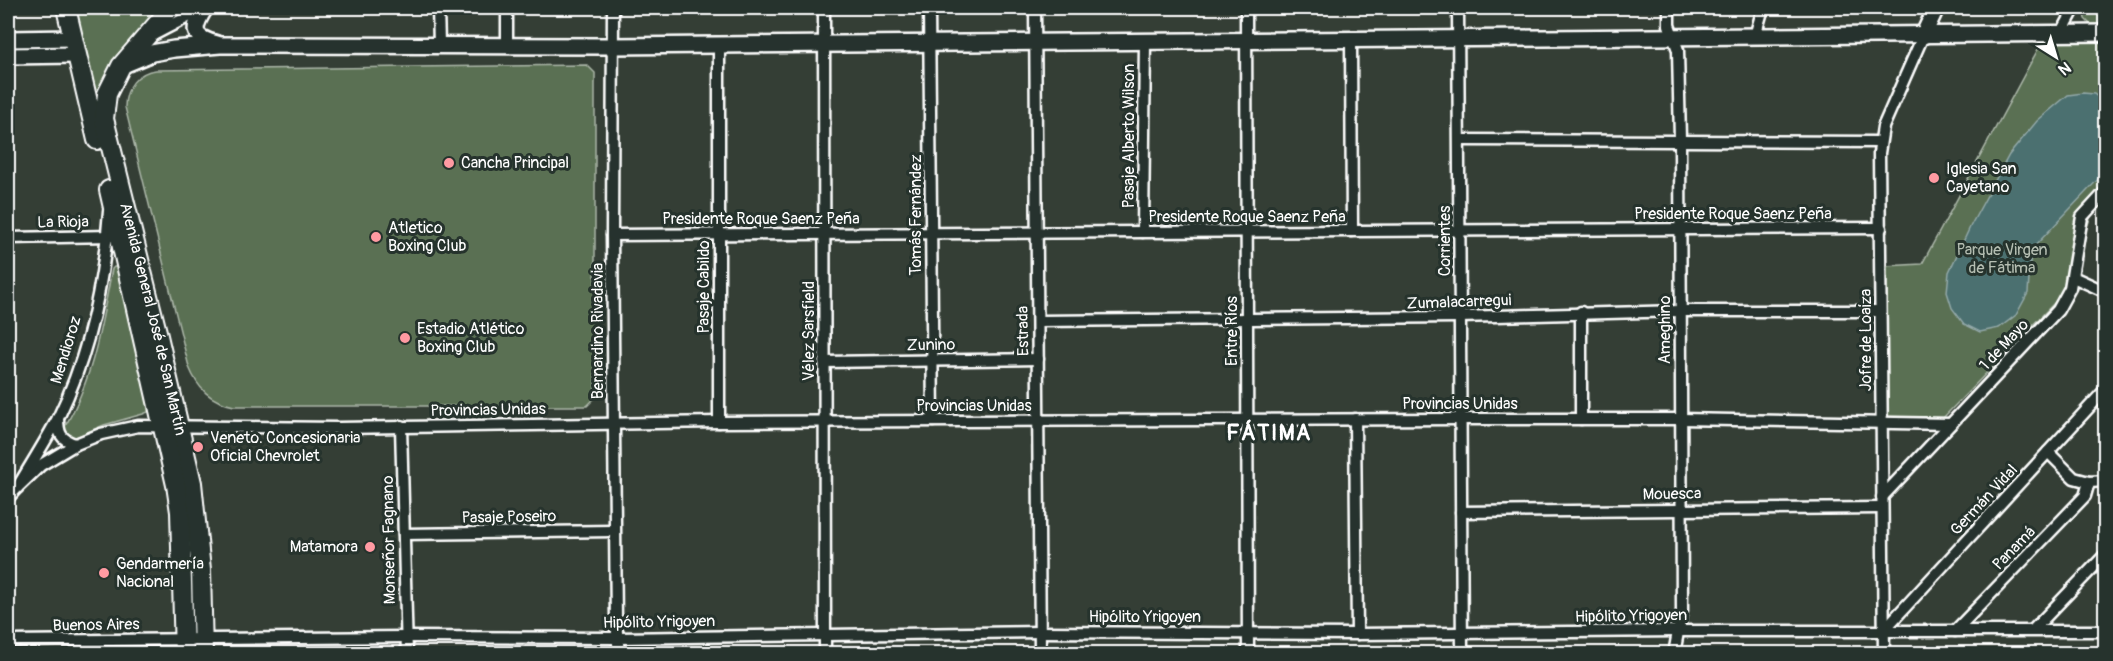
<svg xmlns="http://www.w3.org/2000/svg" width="2113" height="661" font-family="Pangolin,sans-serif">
<rect width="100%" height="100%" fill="#343e35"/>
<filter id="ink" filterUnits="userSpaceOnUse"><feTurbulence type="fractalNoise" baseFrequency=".0167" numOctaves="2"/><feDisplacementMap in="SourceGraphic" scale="12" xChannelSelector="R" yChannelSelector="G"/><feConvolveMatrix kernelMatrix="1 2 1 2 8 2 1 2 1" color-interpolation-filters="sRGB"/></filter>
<g filter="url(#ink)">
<g fill="#5a6f53" stroke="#acb7a9" stroke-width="1.5">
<path d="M73 8H158L119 59 102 93 96 95Z"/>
<path d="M2087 8H2105V24L2091 25 2085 19 2084 13Z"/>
<path d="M2043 40H2105V189L2098 197 2069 276 2057 300 1941 420 1886 417 1885 266 1922 264Z"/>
<path d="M587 65 595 73V398L587 406H234C210 401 198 389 189 367L125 107C125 88 137 72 156 70Z"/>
<path d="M114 267H117L149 407 148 412 143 414 104 425 76 437H70L65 433 64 428C93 381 102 322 112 269Z"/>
</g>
<path fill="#4b6f6f" stroke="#93a9a9" stroke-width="1.5" d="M2083 93 2094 94 2105 103V172L2031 250 2028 293 2016 315 1999 328 1980 332 1964 324 1952 308 1947 292 1949 272 1971 225 2009 155 2037 121 2068 95Z"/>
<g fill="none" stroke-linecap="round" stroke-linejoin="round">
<defs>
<g id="street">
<path d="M438 8 439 44"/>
<path d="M613 8 612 235 616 622 619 654"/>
<path d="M824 8 825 654"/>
<path d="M929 8 933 421"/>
<path d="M1035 8 1040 654"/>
<path d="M1246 8 1248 654"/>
<path d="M1458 8 1462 654"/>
<path d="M1669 8V25L1678 50 1680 140 1682 610 1674 654"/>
<path d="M155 34 205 8"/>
<path d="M2061 34 2075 8"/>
<path d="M1755 36 1763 8"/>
<path d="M1351 39 1352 231"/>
<path d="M507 44V8"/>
<path d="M1460 140 1880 142"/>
<path d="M1143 232 1145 40"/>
<path d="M612 235 1881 228"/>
<path d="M8 238 112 236"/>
<path d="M2073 277 2106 292"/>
<path d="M1038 321 1460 317 1680 311H1880"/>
<path d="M824 362 1038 359"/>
<path d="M58 418C58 432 60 440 76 444"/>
<path d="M1355 419 1357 634"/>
<path d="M1581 419V312"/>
<path d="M719 422V45"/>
<path d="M401 426 407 654"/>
<path d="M2048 452 2074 478 2089 482 2106 481"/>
<path d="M17 488 41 465 76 444 101 434 138 426 339 428 719 422 1461 419H1681L1950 424"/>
<path d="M1882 497 2058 310 2070 288 2082 217 2106 191"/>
<path d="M8 498 17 488C31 464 46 441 59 416 89 354 104 280 109 211"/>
<path d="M1461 512 1882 508"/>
<path d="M404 534 614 531"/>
<path d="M2033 630 2106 554"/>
<path d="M1883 631 2106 389"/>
<path d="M1955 631 2085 496 2089 482"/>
<path d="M8 641 406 637 618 638 1040 632 1357 634 1678 631H2106"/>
<path d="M1884 654 1879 153 1883 127 1923 36"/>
</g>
<g id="secondary">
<path d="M205 8C192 29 191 37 217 44"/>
<path d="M1923 36 1936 8"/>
<path d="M8 39 73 38"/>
<path d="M8 56 76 55"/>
<path d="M123 65 152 53 174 49 220 45 612 46 2106 33"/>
</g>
<g id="primary">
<path d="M66 8 97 140"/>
<path id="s1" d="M171 8 121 66 107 94 104 119 158 336 192 483 201 570 203 654"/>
<path d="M109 190 176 485 180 512 184 654"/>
</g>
</defs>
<use href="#street" stroke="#fff" stroke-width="15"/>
<use href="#secondary" stroke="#fff" stroke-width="20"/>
<use href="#primary" stroke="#fff" stroke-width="22"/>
<use href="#street" stroke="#26332d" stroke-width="10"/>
<use href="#secondary" stroke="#26332d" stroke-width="15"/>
<use href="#primary" stroke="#26332d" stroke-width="18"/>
</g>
</g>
<g fill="#ff9aa2" stroke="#26332d" stroke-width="2">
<circle cx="449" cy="163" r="6"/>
<circle cx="1934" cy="178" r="6"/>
<circle cx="376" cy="237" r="6"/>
<circle cx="405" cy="338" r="6"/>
<circle cx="198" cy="447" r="6"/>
<circle cx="370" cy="547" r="6"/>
<circle cx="104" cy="573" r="6"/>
</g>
<g text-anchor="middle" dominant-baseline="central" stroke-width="6" stroke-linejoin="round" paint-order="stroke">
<g font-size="16" fill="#fff" stroke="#26332d">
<text transform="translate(1129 136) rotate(-90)">Pasaje Alberto Wilson</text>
<text x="1733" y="214">Presidente Roque Saenz Peña</text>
<text transform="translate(916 215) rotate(-90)">Tomás Fernández</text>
<text x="1247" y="217">Presidente Roque Saenz Peña</text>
<text x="761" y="219">Presidente Roque Saenz Peña</text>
<text transform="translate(63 222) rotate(-1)">La Rioja</text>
<text transform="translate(1445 241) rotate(-90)">Corrientes</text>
<text transform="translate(704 287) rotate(-90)">Pasaje Cabildo</text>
<text transform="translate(1459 302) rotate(-2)">Zumalacarregui</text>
<text stroke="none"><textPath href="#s1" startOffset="339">Avenida General José de San Martín</textPath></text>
<text transform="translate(1665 330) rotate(-90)">Ameghino</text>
<text transform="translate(598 331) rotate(-90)">Bernardino Rivadavia</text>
<text transform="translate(809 331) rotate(-90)">Vélez Sarsfield</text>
<text transform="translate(1023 331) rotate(-91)">Estrada</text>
<text transform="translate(1232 331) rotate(-90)">Entre Ríos</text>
<text transform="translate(1866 340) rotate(-90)">Jofre de Loaiza</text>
<text transform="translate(931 345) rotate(-1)">Zunino</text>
<text transform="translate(2004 345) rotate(-47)">1 de Mayo</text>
<text transform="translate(66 350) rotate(-73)">Mendioroz</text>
<text x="1460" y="404">Provincias Unidas</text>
<text x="974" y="406">Provincias Unidas</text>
<text transform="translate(488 410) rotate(-1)">Provincias Unidas</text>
<text transform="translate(1672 494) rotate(-1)">Mouesca</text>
<text transform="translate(1984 500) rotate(-47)">Germán Vidal</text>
<text transform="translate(509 517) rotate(-1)">Pasaje Poseiro</text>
<text transform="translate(389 540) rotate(-91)">Monseñor Fagnano</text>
<text transform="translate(2014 548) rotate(-46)">Panamá</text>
<text transform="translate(1631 616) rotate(-1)">Hipólito Yrigoyen</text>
<text x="1145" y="617">Hipólito Yrigoyen</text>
<text transform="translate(659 622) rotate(-1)">Hipólito Yrigoyen</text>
<text transform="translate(96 625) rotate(-1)">Buenos Aires</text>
</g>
<g font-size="16" fill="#fff" stroke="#26332d" text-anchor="start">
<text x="461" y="163">Cancha Principal</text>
<text x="1946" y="169">Iglesia San<tspan x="1946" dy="18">Cayetano</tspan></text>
<text x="388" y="228">Atletico<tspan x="388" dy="18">Boxing Club</tspan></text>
<text x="417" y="329">Estadio Atlético<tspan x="417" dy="18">Boxing Club</tspan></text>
<text x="210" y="438">Veneto. Concesionaria<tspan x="210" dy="18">Oficial Chevrolet</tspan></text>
<text x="358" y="547" text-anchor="end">Matamora</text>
<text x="116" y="564">Gendarmería<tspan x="116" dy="18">Nacional</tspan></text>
</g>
<g font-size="16" fill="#b5beb2" stroke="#26332d">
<text x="2002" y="250">Parque Virgen<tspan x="2002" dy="18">de Fátima</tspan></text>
</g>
<g font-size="22" font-weight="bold" letter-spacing="1.5" fill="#fff" stroke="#26332d">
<text x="1269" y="433">FÁTIMA</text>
</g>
</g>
<rect width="2113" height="661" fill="none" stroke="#26332d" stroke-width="30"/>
<rect x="15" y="15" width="2083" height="631" fill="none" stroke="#fff" stroke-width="2" filter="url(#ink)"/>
<g transform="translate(2056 57) rotate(143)" stroke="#26332d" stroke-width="4.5" paint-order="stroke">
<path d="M0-4.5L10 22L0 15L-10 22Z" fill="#ffffff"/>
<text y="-9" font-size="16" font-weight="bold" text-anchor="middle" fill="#ffffff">N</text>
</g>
</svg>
